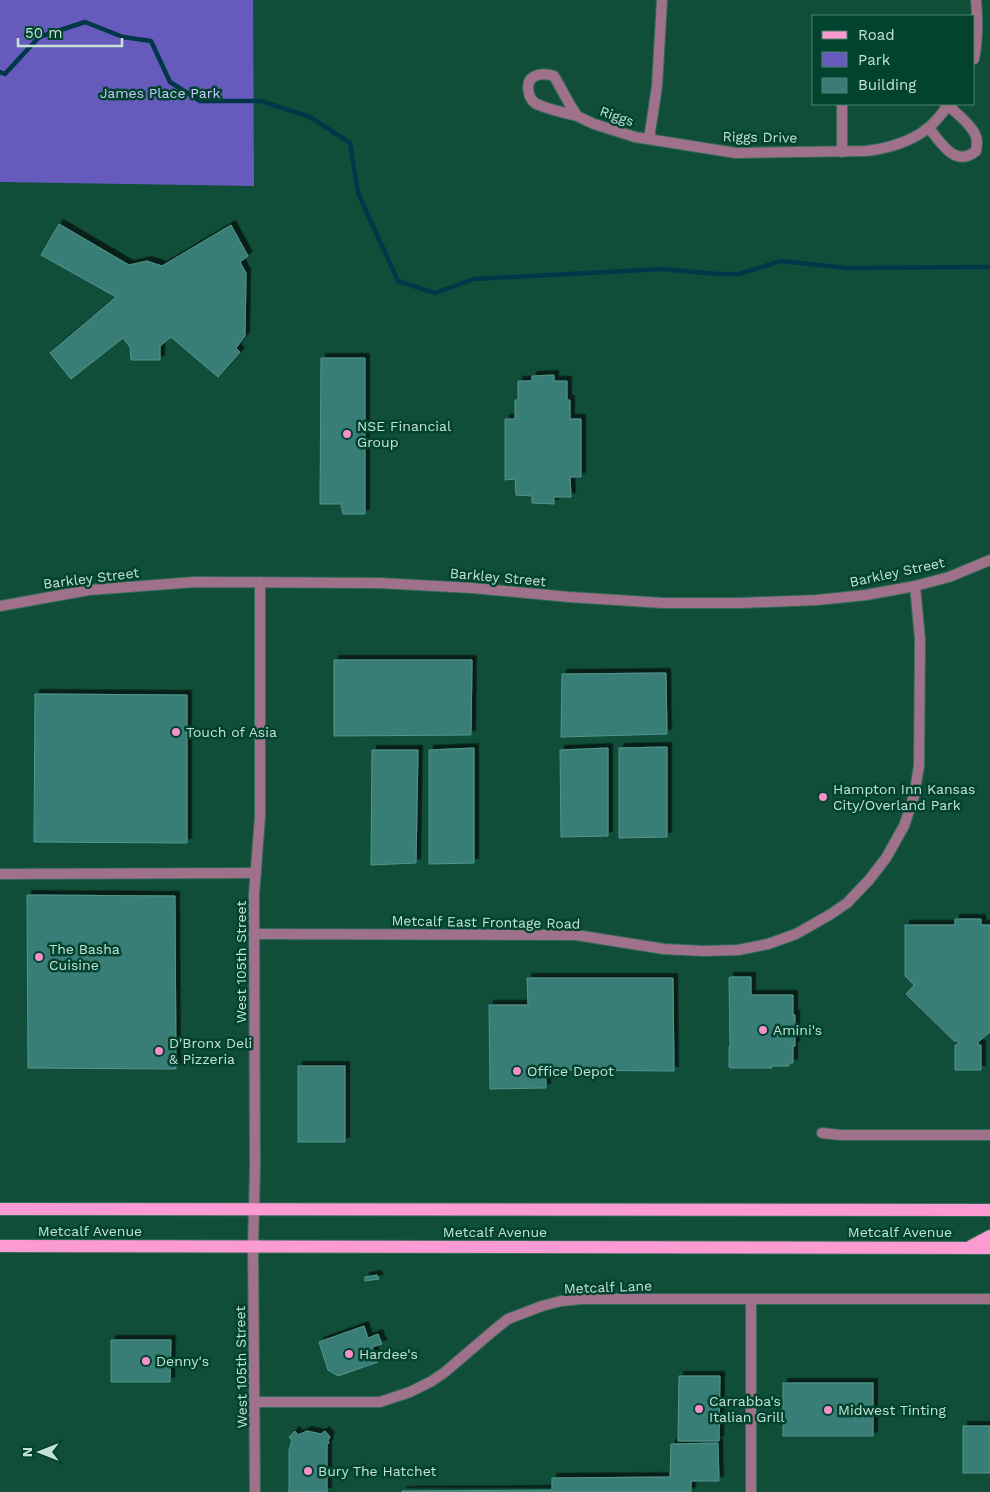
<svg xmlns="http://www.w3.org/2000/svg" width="990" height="1492" font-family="'Work Sans',sans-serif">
<defs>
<filter id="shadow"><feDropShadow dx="4.5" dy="-4.5" stdDeviation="0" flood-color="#0009"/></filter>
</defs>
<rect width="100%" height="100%" fill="#114e3a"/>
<path fill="#675abd" d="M0 0H253L254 186 0 182Z"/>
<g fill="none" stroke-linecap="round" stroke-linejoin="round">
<path stroke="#003749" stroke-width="4.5" d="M0 72 5 74 39 37 85 22 123 37 151 41 170 82 200 101H261L310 117 350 143 358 193 398 281 435 293 474 279 662 269 717 274H739L781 261 847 268 990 267"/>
</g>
<g fill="#397d76" stroke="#52968e" filter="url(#shadow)">
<path d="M59 224 129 265 147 261 162 266 231 225 248 256 240 262 246 273 245 336 236 348 240 352 218 377 171 337 160 346V360H131L130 347 123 338 71 379 50 353 116 297 41 255Z"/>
<path d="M321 358H365V514H343L341 504H320Z"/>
<path d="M554 375V381H567V400H570V419H581V477H570L571 497H554V504L532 503V496L516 495 515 479 505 480V419H515V400H518V381H532V376Z"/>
<path d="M334 660H472L471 735 334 736Z"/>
<path d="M666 673 667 734 561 737 562 674Z"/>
<path d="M35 694 187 695V843L34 842Z"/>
<path d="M667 747V837L619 838V748Z"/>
<path d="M474 748V863L429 864V750Z"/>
<path d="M608 748V836L561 837 560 750Z"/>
<path d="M372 750H418L416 863 371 865Z"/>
<path d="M27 895 175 896 176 1069 28 1068Z"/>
<path d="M955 919H981V925H990V1032L978 1042V1045H981V1070H955V1045H958V1041H954L906 994 914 985 905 976V925H955Z"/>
<path d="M730 977H751V995H793V1015H795V1046H791H793V1063H789V1066H773L772 1065V1068H730L729 1067V1047H730L729 978Z"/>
<path d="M527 978H673L674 1071 546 1070V1088L490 1089 489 1005H528Z"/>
<rect x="298" y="1066" width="47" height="76"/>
<path d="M377 1275 379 1279 365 1281V1277Z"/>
<path d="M364 1326 368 1338 378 1334 382 1344 372 1347 378 1362 338 1376 328 1370 319 1342Z"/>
<path d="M111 1340H171L170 1382H111Z"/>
<path d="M679 1376H720L719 1441H678Z"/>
<rect x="783" y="1383" width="90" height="53"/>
<rect x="963" y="1426" width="27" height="47"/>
<path d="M295 1431 298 1435 307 1431 321 1434 325 1431 330 1437 328 1440 329 1443 327 1445V1492H289V1450L292 1440 289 1437Z"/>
<path d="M718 1443 719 1481H691V1492H402V1491L552 1490V1478L670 1477 671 1444Z"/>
</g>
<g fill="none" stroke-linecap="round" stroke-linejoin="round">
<defs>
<g id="minor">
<path d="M974 59C978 39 978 21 976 0"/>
<path d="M842 104V152"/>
<path d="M577 116C569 114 540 107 535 103 532 101 529 96 529 93 524 75 541 72 554 76L569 103 577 116 594 124 635 137 736 153 865 151C886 149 911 142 928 128 936 122 943 112 949 104"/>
<path d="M929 128C941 143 955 168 976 151 977 145 978 139 975 134 970 124 954 110 945 104"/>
<path d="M649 139 657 86 662 0"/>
<path d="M0 606 89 590 195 582 379 583 472 588 569 597 664 603H741L817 600 866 595 915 586 949 577 990 560"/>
<path d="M0 874 256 873"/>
<path d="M254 934 576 935 664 949 704 951 738 950 768 944 796 934 831 914 847 903 869 880 886 858 904 826 914 796 919 766 920 639 915 586"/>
<path d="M822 1133 840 1135H990"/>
<path d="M255 1402H380L410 1392 432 1381 445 1372 493 1331 508 1319 542 1306 561 1301 582 1299H990"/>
<path d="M751 1492V1299"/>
</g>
<path id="tertiary" d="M255 1492 253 1247 255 1167 254 894 260 817V582"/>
<g id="primary">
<path d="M0 1209 990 1210"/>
<path d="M0 1246 990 1248"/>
<path d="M971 1246 990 1236"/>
</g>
</defs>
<use href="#minor" stroke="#356b59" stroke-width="12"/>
<use href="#tertiary" stroke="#356b59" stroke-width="12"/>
<use href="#primary" stroke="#356b59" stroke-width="14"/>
<use href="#minor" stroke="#a0718a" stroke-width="10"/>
<use href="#tertiary" stroke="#a0718a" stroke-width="10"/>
<use href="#primary" stroke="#fb9bd1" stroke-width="12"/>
</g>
<g fill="#f890cb" stroke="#01432f" stroke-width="2">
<circle cx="347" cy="434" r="5"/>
<circle cx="176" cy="732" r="5"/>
<circle cx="823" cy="797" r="5"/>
<circle cx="39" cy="957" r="5"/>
<circle cx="763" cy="1030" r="5"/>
<circle cx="159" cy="1051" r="5"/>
<circle cx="517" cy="1071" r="5"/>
<circle cx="349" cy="1354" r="5"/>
<circle cx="146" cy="1361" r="5"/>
<circle cx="699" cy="1409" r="5"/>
<circle cx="828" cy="1410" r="5"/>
<circle cx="308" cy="1471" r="5"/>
</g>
<g text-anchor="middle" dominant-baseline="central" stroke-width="5" stroke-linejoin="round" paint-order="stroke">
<g font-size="14" fill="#cbcaff" stroke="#01432f">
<text x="160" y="93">James Place Park</text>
</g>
<g font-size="14" fill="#c5e1d4" stroke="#01432f">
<text transform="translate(617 116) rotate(19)">Riggs</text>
<text transform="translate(760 137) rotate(1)">Riggs Drive</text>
<text transform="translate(897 572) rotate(-12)">Barkley Street</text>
<text transform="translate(498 577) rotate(5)">Barkley Street</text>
<text transform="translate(91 578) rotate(-7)">Barkley Street</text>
<text transform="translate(486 922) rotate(1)">Metcalf East Frontage Road</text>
<text transform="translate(241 962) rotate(-90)">West 105th Street</text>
<text x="90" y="1231">Metcalf Avenue</text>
<text x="495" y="1232">Metcalf Avenue</text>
<text x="900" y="1232">Metcalf Avenue</text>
<text transform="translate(608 1287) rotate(-2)">Metcalf Lane</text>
<text transform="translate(241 1367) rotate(-91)">West 105th Street</text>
</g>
<g font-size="14" fill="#c5e1d4" stroke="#01432f" text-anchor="start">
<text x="357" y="426">NSE Financial<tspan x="357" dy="16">Group</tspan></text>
<text x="186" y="732">Touch of Asia</text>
<text x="833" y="789">Hampton Inn Kansas<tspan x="833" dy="16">City/Overland Park</tspan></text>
<text x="49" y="949">The Basha<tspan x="49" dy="16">Cuisine</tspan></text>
<text x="773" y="1030">Amini's</text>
<text x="169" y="1043">D'Bronx Deli<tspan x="169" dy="16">&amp; Pizzeria</tspan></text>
<text x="527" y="1071">Office Depot</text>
<text x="359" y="1354">Hardee's</text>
<text x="156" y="1361">Denny's</text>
<text x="709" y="1401">Carrabba's<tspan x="709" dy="16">Italian Grill</tspan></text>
<text x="838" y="1410">Midwest Tinting</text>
<text x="318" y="1471">Bury The Hatchet</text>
</g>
</g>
<rect x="812" y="15" width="162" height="90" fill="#01432f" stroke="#4f8271"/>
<rect x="822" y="31" width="25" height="8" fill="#fb9bd1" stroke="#4f8271"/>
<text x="858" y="40" font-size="15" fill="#c5e1d4">Road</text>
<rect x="822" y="52" width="25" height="15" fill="#675abd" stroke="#4f8271"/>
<text x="858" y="65" font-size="15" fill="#c5e1d4">Park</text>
<rect x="822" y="78" width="25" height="15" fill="#397d76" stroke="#4f8271"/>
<text x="858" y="90" font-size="15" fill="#c5e1d4">Building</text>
<g transform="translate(40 1452) rotate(270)" stroke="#01432f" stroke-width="4" paint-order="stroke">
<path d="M0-4L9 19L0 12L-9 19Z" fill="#c5e1d4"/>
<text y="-8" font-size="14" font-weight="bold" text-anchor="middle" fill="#c5e1d4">N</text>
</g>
<path d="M18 38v8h104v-8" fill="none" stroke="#c5e1d4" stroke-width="2.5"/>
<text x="25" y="38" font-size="15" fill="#c5e1d4" stroke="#01432f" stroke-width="4" paint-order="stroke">50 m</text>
</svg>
